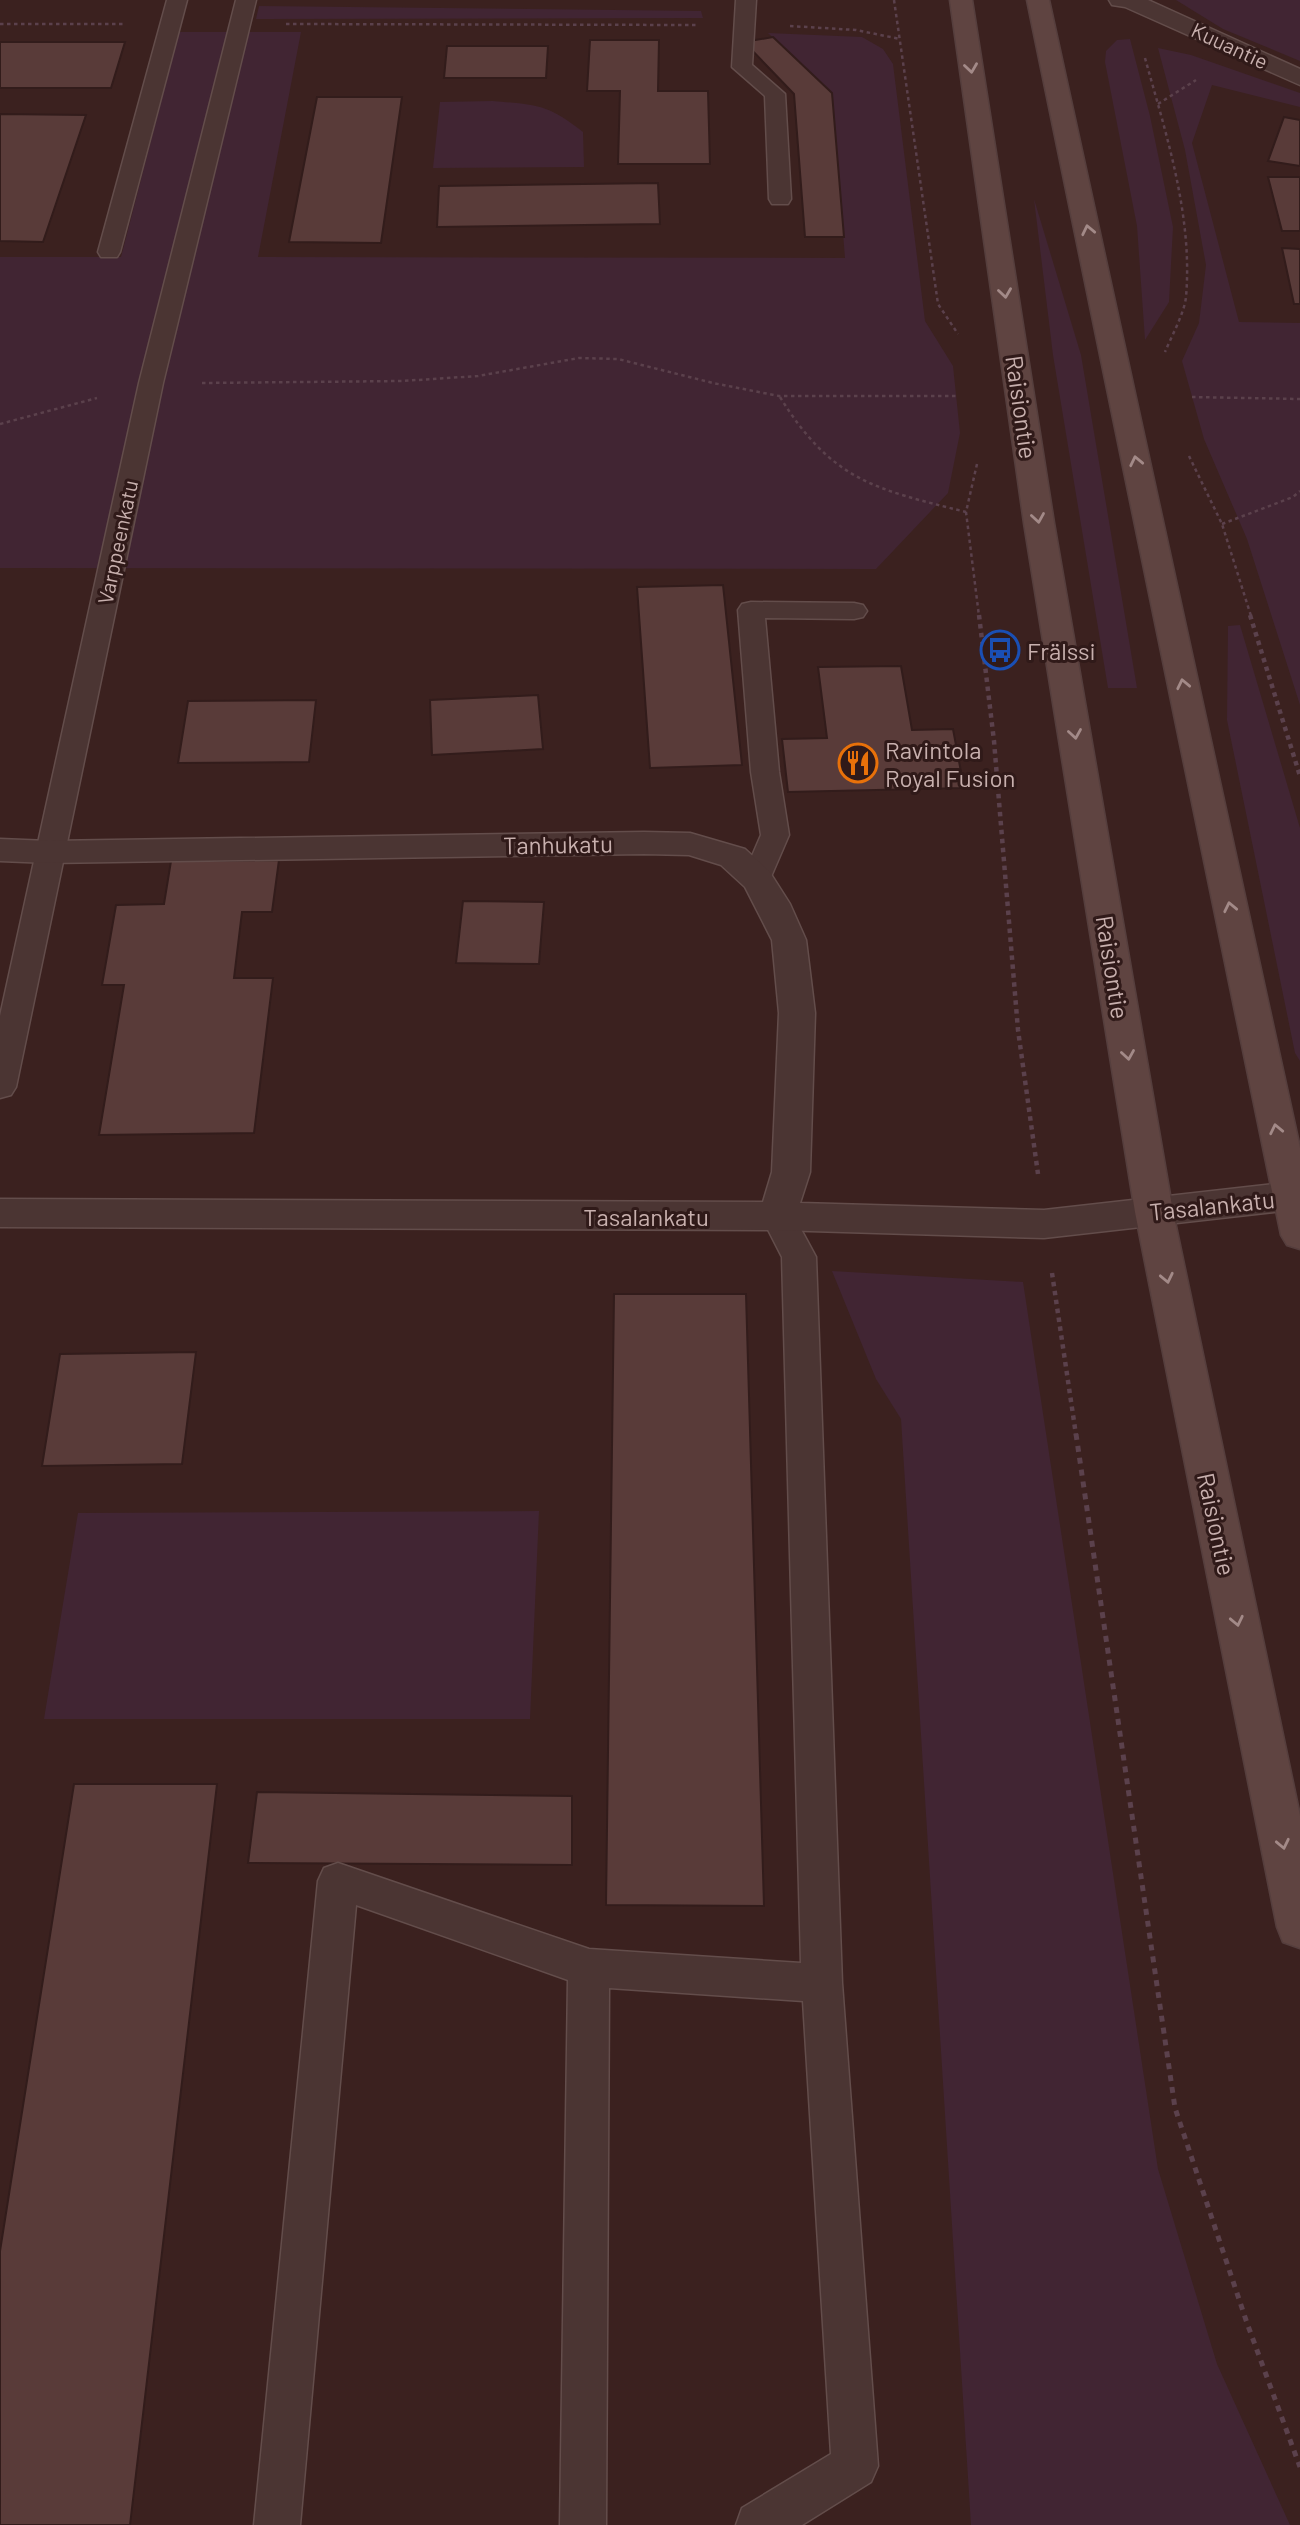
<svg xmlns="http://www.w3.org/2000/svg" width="1300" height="2525" font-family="Barlow,sans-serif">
<rect width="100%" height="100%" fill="#3b211f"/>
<g fill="#412533">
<path d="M1176 0H1300V61L1223 29Z"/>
<path d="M259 6 701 11 703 18 256 19Z"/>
<path d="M179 32H301L258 257 845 258 832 93 768 33 862 37 883 49 893 64 925 321 953 366 960 433 948 493 876 569 0 568V257H121Z"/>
<path d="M1130 39 1150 116 1173 227 1169 302 1145 340 1137 226 1105 62 1106 51 1117 40Z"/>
<path d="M1158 48 1191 55 1300 93V107L1212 85 1192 143 1239 322 1300 323V705L1247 539 1204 439 1182 361 1199 323 1206 265 1185 150Z"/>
<path d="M493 101C538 105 547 104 583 132L584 167 433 168 440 102Z"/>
<path d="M1034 199 1081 355 1137 688H1108L1053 355Z"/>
<path d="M1240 625 1300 828V1061L1295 1053 1227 720 1228 626Z"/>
<path d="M832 1271 1023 1282 1158 2169 1217 2364 1290 2525H971L901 1419 876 1379Z"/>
<path d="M539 1511 530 1719H44L78 1513Z"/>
</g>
<g fill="#593b39" stroke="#321c1b" stroke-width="2">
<path d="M773 37 832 93 844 237H805L794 94 744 42Z"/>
<path d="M590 40H659L658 91H708L710 164H618L620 91H587Z"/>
<path d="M0 42H125L111 88H0Z"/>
<path d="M447 46H548L546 78H444Z"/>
<path d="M317 97H402L381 243 289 242Z"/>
<path d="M0 114 86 115 43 242 0 241Z"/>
<path d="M1284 117 1300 120V166L1268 161Z"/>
<path d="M1268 177H1300V231H1282Z"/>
<path d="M658 183 660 224 437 227 439 186Z"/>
<path d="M1282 248 1300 249V304H1294Z"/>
<path d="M723 585 742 765 650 768 637 587Z"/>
<path d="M901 666 912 730 953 729 964 788 788 792 782 739 827 738 818 667Z"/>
<path d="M538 695 543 749 432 755 430 700Z"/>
<path d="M316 700 309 762 178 763 188 701Z"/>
<path d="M279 860 272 912H242L234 978H273L254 1133 99 1135 124 985H102L116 905 164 904 171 861Z"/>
<path d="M463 901 544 902 539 964 456 963Z"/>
<path d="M614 1294H746L764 1906 606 1905Z"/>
<path d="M196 1352 182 1464 42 1466 60 1354Z"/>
<path d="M74 1784H217L130 2525H0V2251Z"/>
<path d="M257 1792 572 1796V1865L248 1863Z"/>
</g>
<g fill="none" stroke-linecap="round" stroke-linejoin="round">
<defs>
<g id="service">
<path d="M167 0H187L120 252 117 257H101L98 252Z"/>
<path d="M236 0H256L163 383 16 1087 11 1095 0 1098V1016L139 383Z"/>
<path d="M736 0H756L752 65 785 94 791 199 788 204H772L769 199 765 96 732 67Z"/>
<path d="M751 602 854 603 863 605 867 611 863 617 854 619 765 618 779 772 789 835 767 886 757 889 747 886 742 879 761 835 751 772 738 610 742 604Z"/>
<path d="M777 1204 789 1207 816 1257 842 1983 878 2466 871 2482 802 2525H736L742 2508 831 2454 803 2001 609 1988 606 2525H560L568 1980 356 1905 300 2525H254L318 1881 324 1868 338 1863 589 1949 801 1963 782 1257 761 1216 765 1207Z"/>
</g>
<g id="minor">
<path d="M1109 0H1148L1300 69V85L1125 7 1112 5Z"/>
<path d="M644 832 690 833 745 849 769 871 790 904 806 940 815 1013 810 1172 800 1203 1044 1210 1300 1181V1209L1044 1238 777 1230 0 1227V1199L763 1202 772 1172 779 1013 772 940 745 887 721 865 689 855 644 854 49 863 0 861V839L49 841Z"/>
</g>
<g id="secondary">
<path d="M950 0H972L1054 523 1173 1212 1300 1816V1948L1283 1942 1277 1927 1135 1212 1024 523Z"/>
<path d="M1027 0H1049L1300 1148V1249L1287 1245 1281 1235Z"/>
</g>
</defs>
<use href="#service" stroke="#634d4b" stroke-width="3"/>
<use href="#minor" stroke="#634d4b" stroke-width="3"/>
<use href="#secondary" stroke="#553e3d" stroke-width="3"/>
<g stroke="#5b414c" stroke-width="2.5" stroke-dasharray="3.5 3.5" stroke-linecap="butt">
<path d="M894 0 938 304 958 334"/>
<path d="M0 24H123"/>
<path d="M286 24 697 25"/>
<path d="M790 26 856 30 900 39"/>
<path d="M1145 58C1166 134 1193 216 1186 297 1184 314 1172 335 1165 352"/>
<path d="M1158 104 1196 80"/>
<path d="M202 383 402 381 478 376 579 358 618 359 713 383 779 396H958"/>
<path d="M780 397C832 481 875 489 966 512"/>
<path d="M1192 397 1300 399"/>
<path d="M0 424 97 398"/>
<path d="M1189 456 1222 524 1251 616"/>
<path d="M977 464 966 512 979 616"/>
<path d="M1222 524 1293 497 1300 491"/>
</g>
<g stroke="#5b414c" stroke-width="4.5" stroke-dasharray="4.5 4.5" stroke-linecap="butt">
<path d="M979 615 994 741 1018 1030 1038 1174"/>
<path d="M1250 615 1300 776"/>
<path d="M1052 1273 1076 1435"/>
</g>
<path stroke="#5b414c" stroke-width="5" stroke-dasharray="6 6" stroke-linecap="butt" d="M1076 1434 1175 2108 1247 2323 1300 2467"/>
<use href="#service" fill="#4b3533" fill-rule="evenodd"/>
<use href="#minor" fill="#4b3533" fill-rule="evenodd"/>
<use href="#secondary" fill="#5f4441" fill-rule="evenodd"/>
</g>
<defs><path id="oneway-chevron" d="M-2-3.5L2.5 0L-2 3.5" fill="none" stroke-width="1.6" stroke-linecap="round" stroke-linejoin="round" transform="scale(1.75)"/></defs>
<g stroke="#a38a88">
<use href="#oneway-chevron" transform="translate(971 68) rotate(82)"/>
<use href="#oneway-chevron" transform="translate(1088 230) rotate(-102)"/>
<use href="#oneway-chevron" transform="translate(1005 293) rotate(82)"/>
<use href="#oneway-chevron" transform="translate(1136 461) rotate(-102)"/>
<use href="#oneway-chevron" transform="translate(1038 518) rotate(81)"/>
<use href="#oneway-chevron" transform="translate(1183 684) rotate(-102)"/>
<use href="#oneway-chevron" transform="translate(1075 734) rotate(81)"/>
<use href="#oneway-chevron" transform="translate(1230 907) rotate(-102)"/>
<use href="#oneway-chevron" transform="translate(1128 1055) rotate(81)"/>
<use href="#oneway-chevron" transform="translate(1276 1129) rotate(-102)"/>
<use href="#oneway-chevron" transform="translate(1167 1278) rotate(78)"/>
<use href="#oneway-chevron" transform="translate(1237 1621) rotate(78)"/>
<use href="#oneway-chevron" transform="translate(1283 1844) rotate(78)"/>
</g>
<defs>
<symbol id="bus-ring" viewBox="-11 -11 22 22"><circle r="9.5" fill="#301a19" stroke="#1a4fb4" stroke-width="1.5"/><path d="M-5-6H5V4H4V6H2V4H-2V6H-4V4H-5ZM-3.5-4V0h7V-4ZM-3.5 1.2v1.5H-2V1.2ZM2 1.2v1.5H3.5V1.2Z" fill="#1a4fb4"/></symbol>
<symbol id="restaurant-ring" viewBox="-11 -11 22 22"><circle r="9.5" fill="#301a19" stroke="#e8710a" stroke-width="1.5"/><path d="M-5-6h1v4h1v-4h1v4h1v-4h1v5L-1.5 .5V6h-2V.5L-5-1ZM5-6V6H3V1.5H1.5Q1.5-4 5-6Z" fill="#e8710a"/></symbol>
</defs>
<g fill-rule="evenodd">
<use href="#bus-ring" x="978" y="628" width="44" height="44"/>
<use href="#restaurant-ring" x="836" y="741" width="44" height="44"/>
</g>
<g text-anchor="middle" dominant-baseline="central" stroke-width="6" stroke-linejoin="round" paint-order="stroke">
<g font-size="21" fill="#c8b0ae" stroke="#301a19">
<text transform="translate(1230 45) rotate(25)">Kuuantie</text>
<text transform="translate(117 542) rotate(-78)">Varppeenkatu</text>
</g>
<g font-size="24" fill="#c8b0ae" stroke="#301a19">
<text transform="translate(1022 407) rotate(82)">Raisiontie</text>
<text transform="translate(558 844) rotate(-1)">Tanhukatu</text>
<text transform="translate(1113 967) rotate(81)">Raisiontie</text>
<text transform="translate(1212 1205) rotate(-6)">Tasalankatu</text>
<text x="646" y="1216">Tasalankatu</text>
<text transform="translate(1217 1524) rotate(78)">Raisiontie</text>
</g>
<g font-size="24" fill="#c8b0ae" stroke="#301a19" text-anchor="start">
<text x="1027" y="650">Frälssi</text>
<text x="885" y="749">Ravintola<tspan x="885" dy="28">Royal Fusion</tspan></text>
</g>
</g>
</svg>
